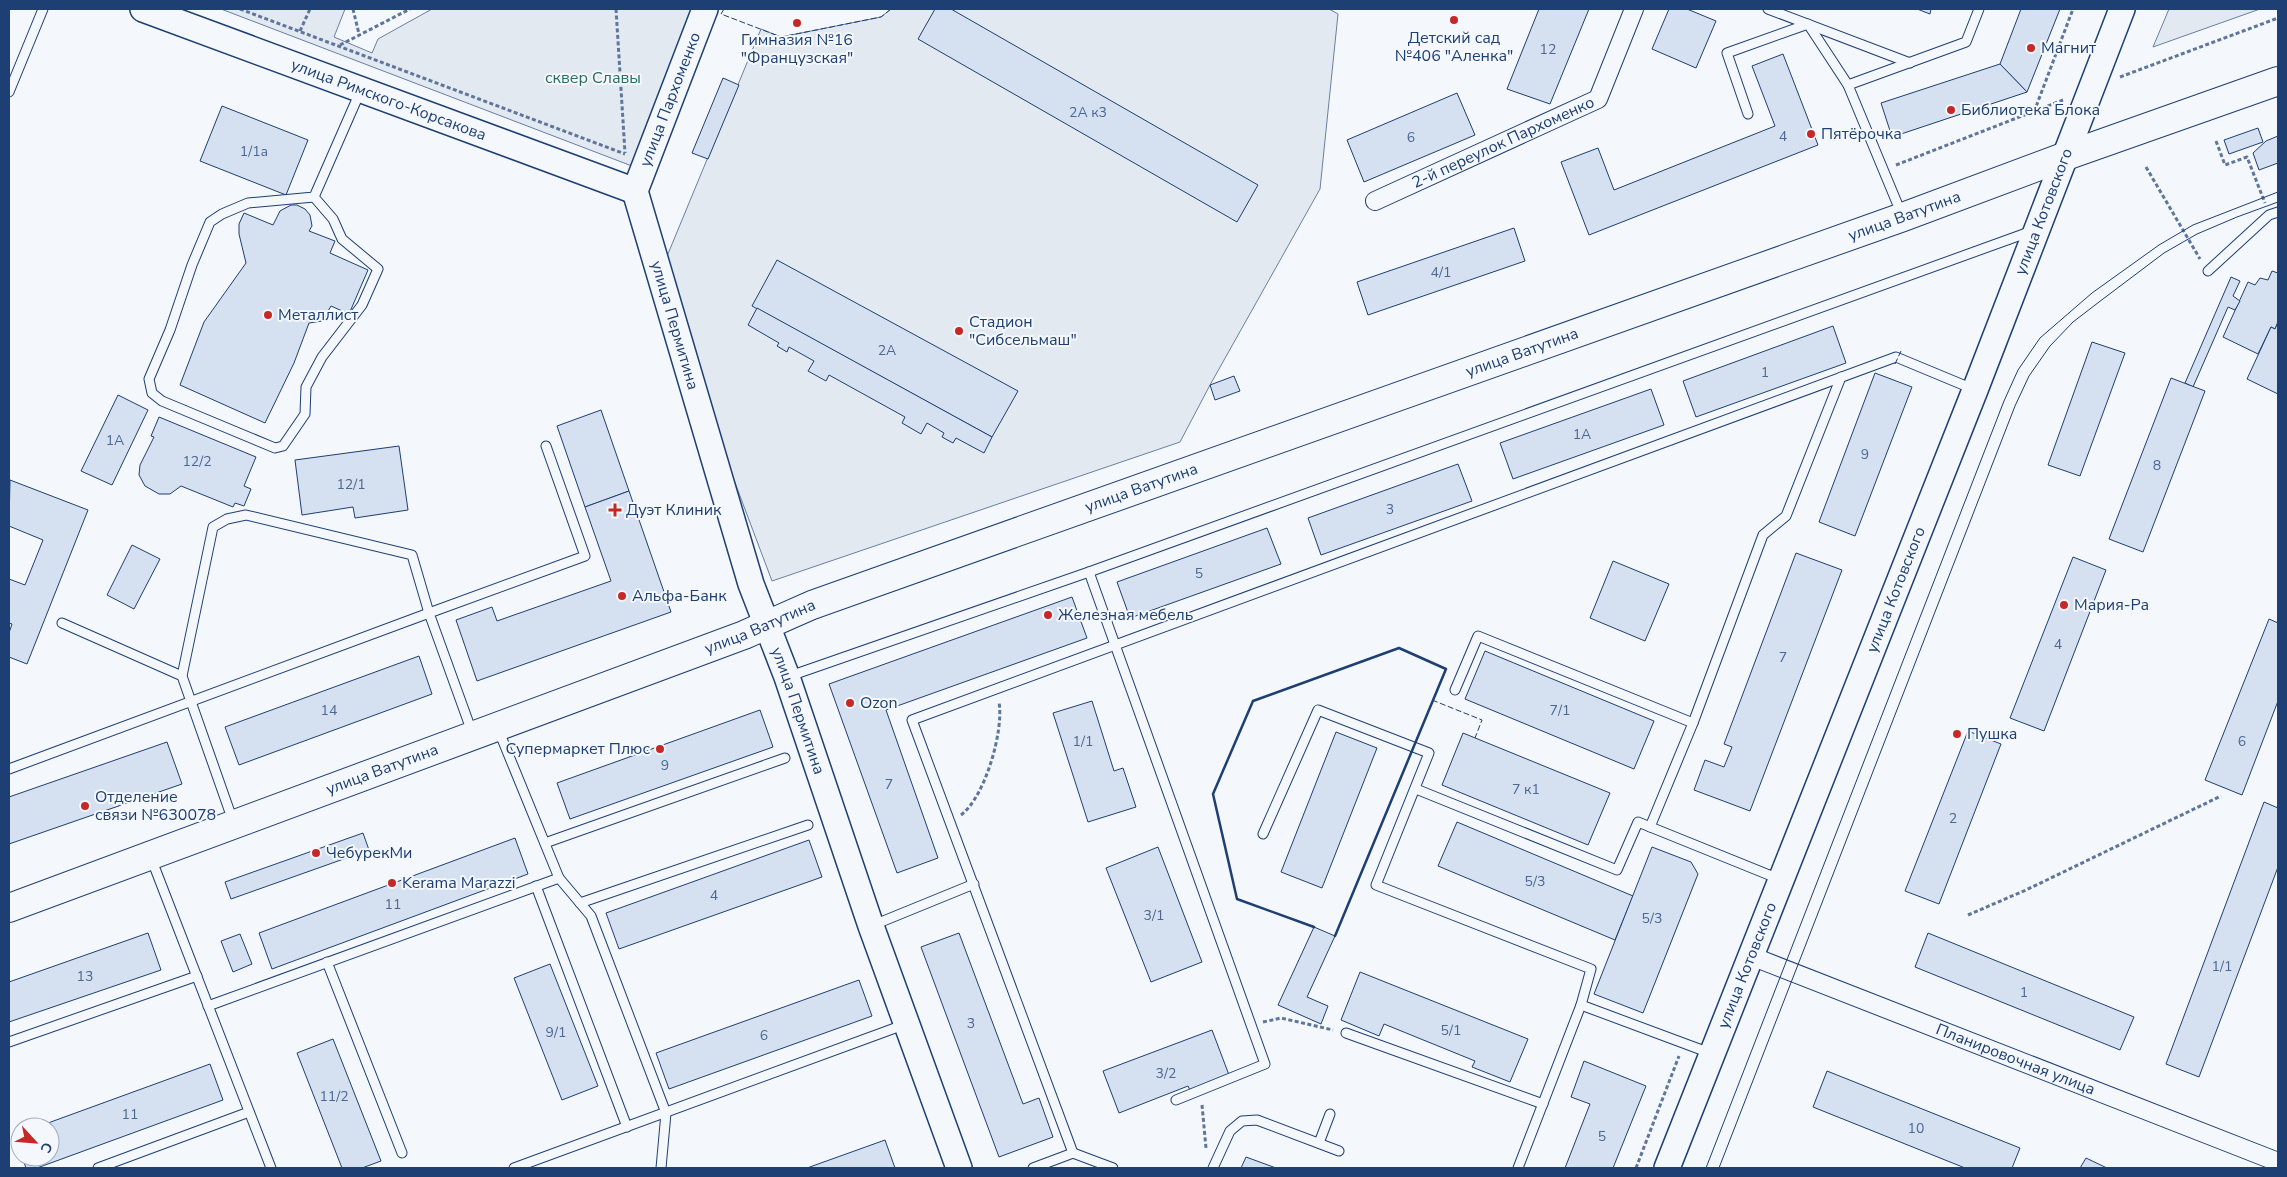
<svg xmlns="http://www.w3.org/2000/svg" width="2287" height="1177" font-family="'Nunito Sans',sans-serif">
<rect width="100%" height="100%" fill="#f4f7fb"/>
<g fill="#e3e9f0" stroke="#687fa3">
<path d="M221 9H345L334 37 372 53 378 39 432 9H695L632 166Z"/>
<path d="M891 9H1329L1338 14 1320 189 1210 385 1180 442 772 581 658 278 761 29 781 37 881 17Z"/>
<path d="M2169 9H2260L2153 47Z"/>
</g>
<g fill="#d5e0f0" stroke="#1d3f73">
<path d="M935 9H951L1258 185 1237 222 918 39Z"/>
<path d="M1539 9H1589L1550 104 1507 89Z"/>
<path d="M1669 9H1687L1716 21 1696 68 1652 49Z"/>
<path d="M1917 9H1931L1930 14Z"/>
<path d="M2021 9H2060L2027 92 2000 64Z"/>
<path d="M1783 54 1818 145 1589 235 1561 162 1598 148 1614 190 1775 126 1752 66Z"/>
<path d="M2000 64 2027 92 1892 137 1881 103Z"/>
<path d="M723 78 739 85 708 159 692 153Z"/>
<path d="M1457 93 1475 135 1364 182 1347 140Z"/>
<path d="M222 106 308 140 286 195 200 161Z"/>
<path d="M2258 128 2263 142 2229 154 2224 140Z"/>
<path d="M2278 136V163L2259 170 2253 153 2266 141Z"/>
<path d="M291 205H297L305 209 310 215 312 226 309 231 335 241 330 253 368 270 349 314 331 306 322 321 309 323 294 363 265 423 180 385 204 322 246 263 239 234V224L244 213 273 225 280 211Z"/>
<path d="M1514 228 1525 261 1368 315 1357 282Z"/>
<path d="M777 260 1018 391 992 437 752 306Z"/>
<path d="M2272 271 2278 273V322L2275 329 2271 327 2258 354 2223 337 2248 282 2255 285 2260 278 2268 280Z"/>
<path d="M2231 277 2240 281 2233 296 2240 301 2235 310 2228 307 2193 387 2185 383Z"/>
<path d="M757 308 992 437 984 453 956 438 953 443 942 437 944 433 927 423 921 434 902 423 905 417 829 375 826 381 808 371 814 361 789 347 787 352 777 346 779 343 748 325Z"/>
<path d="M2278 322V394L2247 379 2271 327 2275 329Z"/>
<path d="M1833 326 1846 363 1696 417 1683 381Z"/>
<path d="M2092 342 2125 353 2080 476 2048 465Z"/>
<path d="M1875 373 1912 387 1855 536 1819 522Z"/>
<path d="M1234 376 1240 391 1215 400 1210 385Z"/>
<path d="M2171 378 2205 391 2143 552 2109 539Z"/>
<path d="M1651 389 1664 425 1513 479 1500 443Z"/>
<path d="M118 395 148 410 112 485 81 471Z"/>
<path d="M601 410 629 491 585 507 557 426Z"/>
<path d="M159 417 256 457 244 486 251 489 244 506 235 503 233 507 181 486 170 494H159L145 486 139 475 140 465 154 437 151 436Z"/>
<path d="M399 446 408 510 355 518 353 507 302 515 295 460Z"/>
<path d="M1458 464 1472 501 1321 555 1308 518Z"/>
<path d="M10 480 88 510 27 664 9 657V633L12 624 9 623V579L25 585 43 540 9 526Z"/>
<path d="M629 491 671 612 477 681 456 620 492 607 497 621 611 581 585 507Z"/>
<path d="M1267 528 1281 564 1130 618 1117 582Z"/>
<path d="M132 545 160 559 134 609 107 595Z"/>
<path d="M1796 553 1842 570 1750 811 1694 790 1705 760 1724 767 1732 747 1724 744Z"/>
<path d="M2073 557 2106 570 2044 731 2010 718Z"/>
<path d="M1613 561 1669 584 1645 641 1590 618Z"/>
<path d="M1072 597 1087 638 886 710 938 858 897 873 829 684Z"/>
<path d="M2269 619 2278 623V701L2242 795 2205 780Z"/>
<path d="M1485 651 1654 721 1634 769 1465 699Z"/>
<path d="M419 656 432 694 239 765 225 727Z"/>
<path d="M1092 701 1114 771 1123 768 1136 807 1088 822 1053 713Z"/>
<path d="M760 710 773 747 570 819 557 783Z"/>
<path d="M1968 731 2001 744 1939 904 1905 891Z"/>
<path d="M1336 732 1377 748 1322 888 1281 872Z"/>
<path d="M1463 733 1610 793 1588 845 1442 785Z"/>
<path d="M167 742 182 784 9 844V797Z"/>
<path d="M2264 802 2278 808V867L2199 1077 2166 1064Z"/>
<path d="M1457 822 1633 896 1615 940 1438 866Z"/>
<path d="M363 833 369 850 231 899 225 882Z"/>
<path d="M515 838 528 874 272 969 259 933Z"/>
<path d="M809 840 822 877 619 949 606 913Z"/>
<path d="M1158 847 1202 962 1151 982 1106 868Z"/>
<path d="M1652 847 1691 862 1698 874 1643 1013 1594 994Z"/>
<path d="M1314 927 1335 936 1307 997 1328 1006 1321 1024 1278 1005Z"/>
<path d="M148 933 161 970 9 1022V982Z"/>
<path d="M959 933 1023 1104 1039 1098 1053 1137 999 1157 921 947Z"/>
<path d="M1928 933 2134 1017 2120 1050 1915 967Z"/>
<path d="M240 934 252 964 233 972 221 941Z"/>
<path d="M550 964 598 1086 562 1100 514 978Z"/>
<path d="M1360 972 1528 1039 1510 1082 1472 1067 1475 1061 1384 1024 1379 1036 1341 1020Z"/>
<path d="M859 980 872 1016 669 1089 656 1053Z"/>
<path d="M1212 1030 1229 1075 1190 1090 1188 1086 1119 1113 1103 1071Z"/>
<path d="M333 1039 381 1161 362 1168H342L297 1053Z"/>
<path d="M1584 1061 1646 1086 1613 1168H1565L1590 1104 1571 1097Z"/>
<path d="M210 1064 223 1100 37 1168H26L22 1157H50V1127H37Z"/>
<path d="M1827 1071 2020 1148 2012 1168H1965L1813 1107Z"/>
<path d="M20 1133V1153L14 1136Z"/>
<path d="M885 1140 895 1168H807Z"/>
<path d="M1246 1157 1276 1168H1241Z"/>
<path d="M2086 1158 2107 1168H2080Z"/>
</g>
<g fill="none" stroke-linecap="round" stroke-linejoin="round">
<defs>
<g id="lane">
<path d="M1768 9 1910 63"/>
<path d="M9 92 43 9"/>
<path d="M1748 114 1727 53 1808 24 1848 85"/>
<path d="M314 197 333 219 342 239 378 269 362 305 322 357 306 387 305 414 283 446 275 448 162 401 152 393 149 379 170 330 192 265 210 222 222 214 248 203 314 197 360 92"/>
<path d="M1902 215 1848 85 1966 42 1979 9"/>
<path d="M2208 271 2269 215 2278 212"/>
<path d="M1089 572 1265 1064 1176 1100"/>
<path d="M62 623 182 676 233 821"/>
<path d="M182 676 213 527 227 519 246 515 412 555 429 613 585 556 546 446"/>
<path d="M787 677 1089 572 2032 231"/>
<path d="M1455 690 1478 636 1693 723 1650 827"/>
<path d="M1693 723 1763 535 1786 516 1841 377"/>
<path d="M498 729 559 878 591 916 666 1113 661 1168"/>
<path d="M9 769 429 613 472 732"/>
<path d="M1416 789 1617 870 1638 822 1779 879"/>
<path d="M1263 834 1318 710 1429 753 1376 885 1591 969 1581 1005 1710 1053"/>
<path d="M545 843 785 758"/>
<path d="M151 858 271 1168"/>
<path d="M536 886 627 1127"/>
<path d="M580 903 808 825"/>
<path d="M871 926 974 884"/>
<path d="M327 962 402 1153"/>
<path d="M208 1006 559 878"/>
<path d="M1346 1033 1543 1104"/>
<path d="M9 1042 197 976"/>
<path d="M1319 1143 1330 1114"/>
<path d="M1073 1153 912 720 1896 357 1973 389"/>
<path d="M98 1168 249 1112"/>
<path d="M514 1168 906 1024"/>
<path d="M1033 1168 1073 1153 1113 1168"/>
<path d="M1213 1168 1230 1131 1242 1121 1257 1120 1339 1151"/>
<path d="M1518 1168 1581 1005"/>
</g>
<g id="street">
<path id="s1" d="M1375 201 1598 99 1634 9"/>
<path id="s2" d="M1751 956 2278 1162"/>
</g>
<g id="secondary">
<path id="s3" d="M143 9 635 191"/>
<path id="s4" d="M635 191 751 584 787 677 871 926 959 1168"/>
<path id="s5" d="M635 191 705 9"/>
<path id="s6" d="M1667 1168 1975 390 2122 9"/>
</g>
<g id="primary">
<path id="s7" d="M9 908 744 635 812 605 1903 217 2066 156 2278 81"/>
</g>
</defs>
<use href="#lane" stroke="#1d3f73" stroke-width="11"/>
<use href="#street" stroke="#1d3f73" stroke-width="20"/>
<use href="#secondary" stroke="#1d3f73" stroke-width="28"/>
<use href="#primary" stroke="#1d3f73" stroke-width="30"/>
<g stroke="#5e769c" stroke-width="3" stroke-dasharray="4 2.5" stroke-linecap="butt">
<path d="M240 9 625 154"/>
<path d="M353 9 359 34"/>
<path d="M616 9 625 153"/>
<path d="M300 31 310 9"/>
<path d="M340 45 410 9"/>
<path d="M2120 77 2278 18"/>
<path d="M2034 112 2073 9"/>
<path d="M2216 141 2225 165 2247 157 2265 203"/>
<path d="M1896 165 2063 100"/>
<path d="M2146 167 2200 259"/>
<path d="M961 815C985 797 1004 731 999 702"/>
<path d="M1968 915 2026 890 2221 796"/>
<path d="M1263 1022 1281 1018 1333 1030"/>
<path d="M1202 1105 1206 1148"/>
<path d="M1636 1168 1679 1056"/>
</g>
<use href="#lane" stroke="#f4f7fb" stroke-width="9"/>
<use href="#street" stroke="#f4f7fb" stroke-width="18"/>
<use href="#secondary" stroke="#f4f7fb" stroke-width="25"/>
<use href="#primary" stroke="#f4f7fb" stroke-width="28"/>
<g stroke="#1d3f73" stroke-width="1">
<path d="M1706 1168 2004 401 2018 370 2040 338 2092 293 2159 245 2193 225 2278 192"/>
<path d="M1719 1168 2015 406 2029 376 2050 346 2073 322 2099 302 2164 253 2197 234 2237 217 2278 202"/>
</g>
<g stroke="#1d3f73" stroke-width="1" stroke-dasharray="6 2.5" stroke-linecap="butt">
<path d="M724 9 721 14 781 37 881 17 891 9"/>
<path d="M1895 364 1901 351"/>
<path d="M1432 700 1482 720 1475 738"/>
</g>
<path stroke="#1d3f73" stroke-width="2.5" d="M1314 927 1237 899 1213 794 1253 701 1399 648 1446 669 1335 936"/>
</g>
<g fill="#c62828" stroke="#f4f7fb" stroke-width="2">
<circle cx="1454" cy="20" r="5"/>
<circle cx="797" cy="23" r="5"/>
<circle cx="2031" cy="48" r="5"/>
<circle cx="1951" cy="110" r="5"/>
<circle cx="1811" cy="134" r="5"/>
<circle cx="268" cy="315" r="5"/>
<circle cx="959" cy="331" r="5"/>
<path d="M612.5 502.5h5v5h5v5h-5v5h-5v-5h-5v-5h5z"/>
<circle cx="622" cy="596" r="5"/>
<circle cx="2064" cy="605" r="5"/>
<circle cx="1048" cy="615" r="5"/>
<circle cx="850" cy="703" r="5"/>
<circle cx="1957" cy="734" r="5"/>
<circle cx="660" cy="749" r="5"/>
<circle cx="85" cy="806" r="5"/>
<circle cx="316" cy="853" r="5"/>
<circle cx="392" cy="883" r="5"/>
</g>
<g text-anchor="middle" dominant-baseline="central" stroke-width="4" stroke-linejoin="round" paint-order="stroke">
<g font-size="14" fill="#4b6792">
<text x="1548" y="49">12</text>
<text x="1088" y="112">2А к3</text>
<text x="1783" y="136">4</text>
<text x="1411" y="137">6</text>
<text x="254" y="151">1/1а</text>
<text x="1441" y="272">4/1</text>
<text x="887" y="350">2А</text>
<text x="1765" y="372">1</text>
<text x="1582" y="434">1А</text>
<text x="115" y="440">1А</text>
<text x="1865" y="454">9</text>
<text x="197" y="461">12/2</text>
<text x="2157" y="465">8</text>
<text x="351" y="484">12/1</text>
<text x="1390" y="509">3</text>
<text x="1199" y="573">5</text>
<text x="2058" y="644">4</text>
<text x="1783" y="657">7</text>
<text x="329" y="710">14</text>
<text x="1560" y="710">7/1</text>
<text x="1083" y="741">1/1</text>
<text x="2242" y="741">6</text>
<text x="665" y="765">9</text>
<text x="889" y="784">7</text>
<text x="1526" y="789">7 к1</text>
<text x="1953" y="818">2</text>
<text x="1535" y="881">5/3</text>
<text x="714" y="895">4</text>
<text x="393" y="904">11</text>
<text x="1154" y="915">3/1</text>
<text x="1652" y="918">5/3</text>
<text x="2222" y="966">1/1</text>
<text x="85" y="976">13</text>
<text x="2024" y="992">1</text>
<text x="971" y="1023">3</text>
<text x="1451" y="1030">5/1</text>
<text x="556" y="1032">9/1</text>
<text x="764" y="1035">6</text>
<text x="1166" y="1073">3/2</text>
<text x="334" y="1096">11/2</text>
<text x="130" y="1114">11</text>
<text x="1916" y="1128">10</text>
<text x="1602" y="1136">5</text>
</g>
<g font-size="16" fill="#1d3f73" stroke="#f4f7fb" text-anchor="start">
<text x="1454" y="38" text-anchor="middle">Детский сад<tspan x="1454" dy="18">№406 "Аленка"</tspan></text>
<text x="797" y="40" text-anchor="middle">Гимназия №16<tspan x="797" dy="18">"Французская"</tspan></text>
<text x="2041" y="48">Магнит</text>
<text x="1961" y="110">Библиотека Блока</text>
<text x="1821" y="134">Пятёрочка</text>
<text x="278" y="315">Металлист</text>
<text x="969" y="322">Стадион<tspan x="969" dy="18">"Сибсельмаш"</tspan></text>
<text x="626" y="510">Дуэт Клиник</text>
<text x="632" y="596">Альфа-Банк</text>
<text x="2074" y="605">Мария-Ра</text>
<text x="1058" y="615">Железная мебель</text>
<text x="860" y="703">Ozon</text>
<text x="1967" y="734">Пушка</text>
<text x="650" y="749" text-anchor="end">Супермаркет Плюс</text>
<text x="95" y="797">Отделение<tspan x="95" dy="18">связи №630078</tspan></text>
<text x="326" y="853">ЧебурекМи</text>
<text x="402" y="883">Kerama Marazzi</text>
</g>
<g font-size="16" fill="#2c6c60" stroke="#f4f7fb">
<text x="593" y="78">сквер Славы</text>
</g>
<g font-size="16" fill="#1d3f73" stroke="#f4f7fb">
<text stroke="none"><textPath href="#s3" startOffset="262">улица Римского-Корсакова</textPath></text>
<text stroke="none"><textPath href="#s5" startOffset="98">улица Пархоменко</textPath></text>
<text stroke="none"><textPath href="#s1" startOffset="141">2-й переулок Пархоменко</textPath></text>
<text stroke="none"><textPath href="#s6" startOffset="1028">улица Котовского</textPath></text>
<text stroke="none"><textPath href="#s7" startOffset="2018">улица Ватутина</textPath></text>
<text stroke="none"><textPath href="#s4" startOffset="140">улица Пермитина</textPath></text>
<text stroke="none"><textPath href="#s7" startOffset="1612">улица Ватутина</textPath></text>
<text stroke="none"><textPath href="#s7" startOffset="1208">улица Ватутина</textPath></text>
<text stroke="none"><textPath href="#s6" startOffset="622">улица Котовского</textPath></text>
<text stroke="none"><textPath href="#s7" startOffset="802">улица Ватутина</textPath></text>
<text stroke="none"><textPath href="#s4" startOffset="545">улица Пермитина</textPath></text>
<text stroke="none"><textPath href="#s7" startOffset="398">улица Ватутина</textPath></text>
<text stroke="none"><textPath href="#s6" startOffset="218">улица Котовского</textPath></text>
<text stroke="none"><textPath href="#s2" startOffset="284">Планировочная улица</textPath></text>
</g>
</g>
<rect width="2287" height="1177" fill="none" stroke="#1d3f73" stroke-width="20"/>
<g transform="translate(35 1142) rotate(116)"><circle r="24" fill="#f4f7fb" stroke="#9eadc5"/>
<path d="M0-4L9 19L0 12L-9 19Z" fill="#c62828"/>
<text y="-8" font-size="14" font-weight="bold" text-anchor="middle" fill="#1d3f73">С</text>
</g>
</svg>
